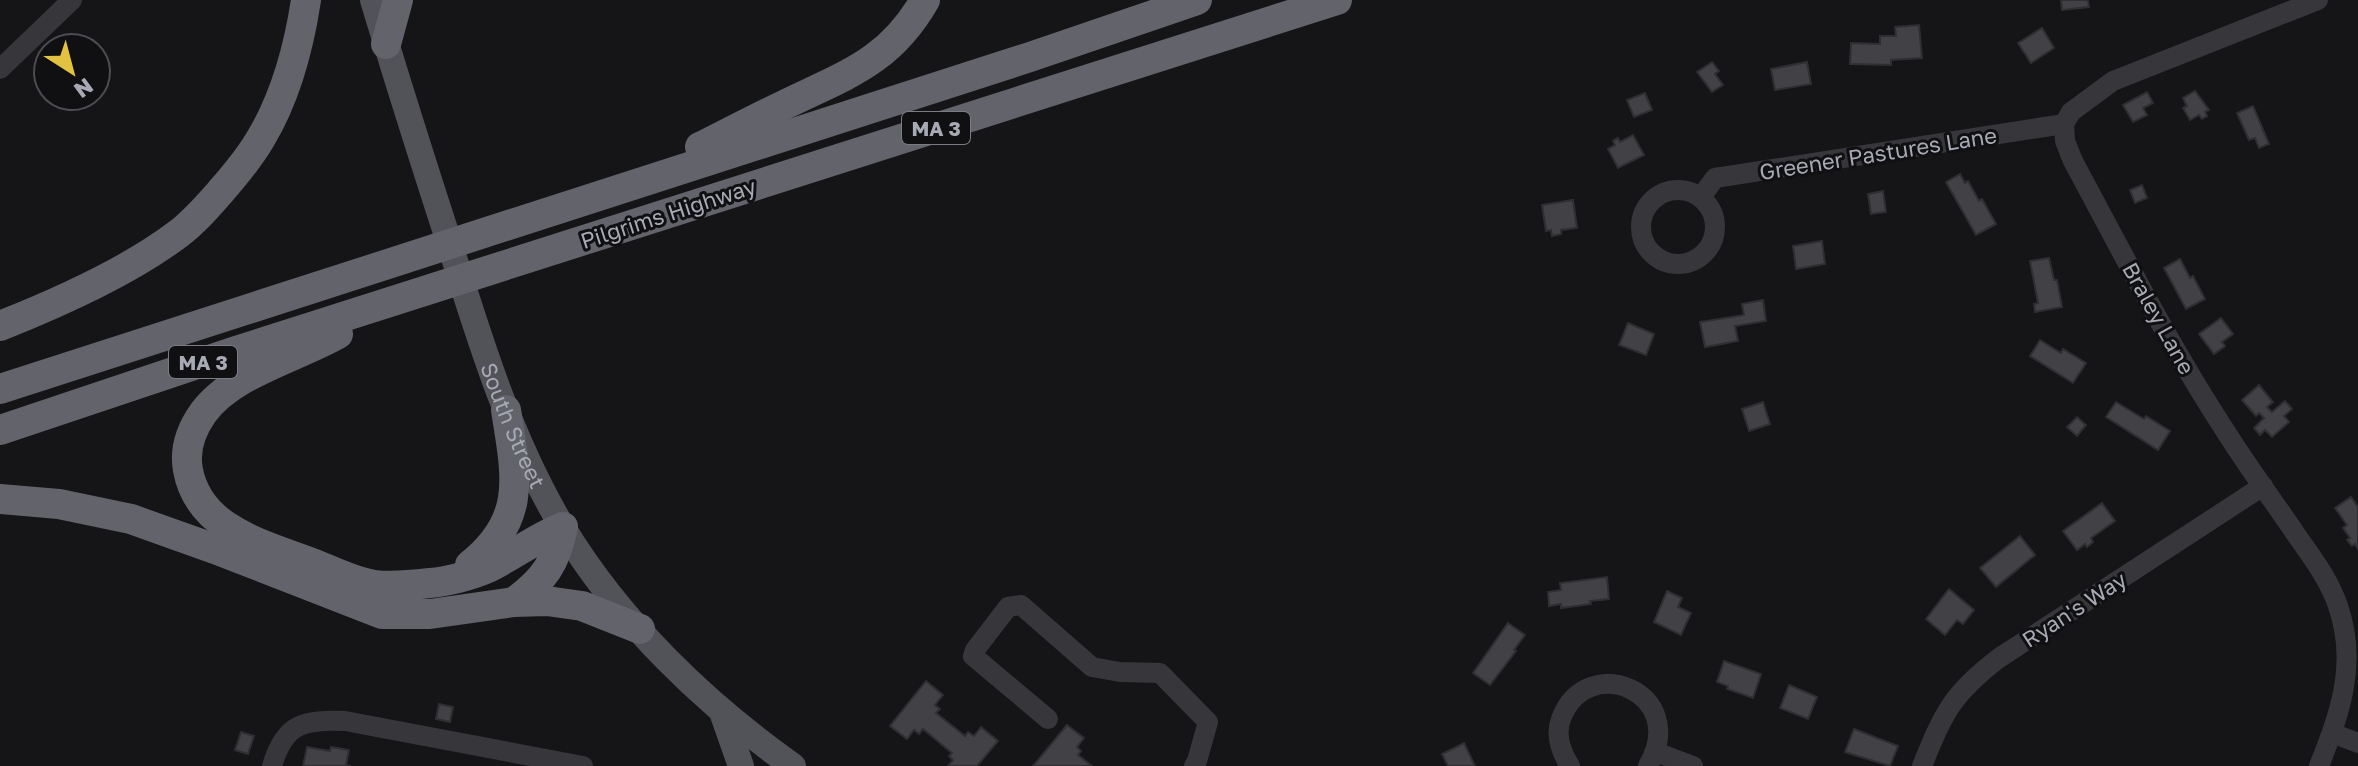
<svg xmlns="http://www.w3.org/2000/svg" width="2358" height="766" font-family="'Golos Text',sans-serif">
<rect width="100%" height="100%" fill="#151416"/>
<g fill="#414146" stroke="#2f2e32" stroke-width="2">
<path d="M2061 0H2088L2089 7 2062 10Z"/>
<path d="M1919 25 1922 58 1891 60V65L1850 64 1851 43 1880 44V36H1896L1895 27Z"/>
<path d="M2042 28 2054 48 2031 63 2018 43Z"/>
<path d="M1712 62 1719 71 1715 74 1723 85 1712 92 1697 72Z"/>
<path d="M1807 62 1811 84 1775 90 1771 69Z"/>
<path d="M2195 91 2209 110 2205 112 2207 116 2202 119 2199 115 2190 120 2183 108 2187 106 2183 98Z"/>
<path d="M2147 92 2153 103 2143 108 2147 115 2133 122 2123 105Z"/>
<path d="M1645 93 1652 110 1634 117 1627 100Z"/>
<path d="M2253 106 2269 144 2259 148 2255 138 2249 140 2237 113Z"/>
<path d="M1633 135 1644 155 1618 168 1608 149 1615 145 1613 141 1618 138 1620 142Z"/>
<path d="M1960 174 1965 183 1968 181 1979 201 1982 199 1996 224 1976 235 1946 182Z"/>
<path d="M2142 185 2147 198 2135 203 2130 190Z"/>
<path d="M1883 191 1886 212 1871 214 1868 194Z"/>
<path d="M1573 200 1577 228 1561 230V234L1552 236 1551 230 1546 231 1542 205Z"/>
<path d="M1822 241 1825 264 1796 269 1793 246Z"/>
<path d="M2049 258 2054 280H2057L2062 307 2035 312 2034 304 2038 303 2030 261Z"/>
<path d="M2180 259 2190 278 2193 276 2205 299 2186 309 2164 268Z"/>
<path d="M1763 300 1766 321 1735 326 1738 341 1705 347 1700 322 1744 315 1742 304Z"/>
<path d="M2221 318 2233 334 2222 342 2225 346 2214 354 2199 334Z"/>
<path d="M1628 323 1654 334 1646 355 1619 345Z"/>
<path d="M2040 340 2061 353 2063 349 2086 363 2073 383 2030 356Z"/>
<path d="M2259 385 2273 402 2267 407 2272 412 2285 401 2292 409 2284 416 2289 422 2272 437 2265 430 2260 435 2254 428 2264 418 2259 413 2256 416 2242 400Z"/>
<path d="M1763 402 1770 424 1749 431 1742 409Z"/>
<path d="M2116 402 2144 419 2146 416 2170 431 2158 450 2106 417Z"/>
<path d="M2077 417 2086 425 2077 436 2067 427Z"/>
<path d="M2351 497 2358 507V549L2355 544 2352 546 2347 540 2350 538 2343 528 2347 525 2335 508Z"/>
<path d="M2102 503 2115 521 2091 538 2093 542 2087 547 2085 544 2077 550 2063 531Z"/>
<path d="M2020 536 2035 555 1996 587 1980 568Z"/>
<path d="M1607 577 1609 599 1590 601 1591 604 1561 608V604L1549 606 1548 592 1561 590 1560 583Z"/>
<path d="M1949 589 1974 610 1963 624 1957 620 1945 635 1926 619Z"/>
<path d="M1667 591 1682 598 1678 607 1691 613 1681 635 1654 622Z"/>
<path d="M1508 623 1525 635 1514 650 1516 651 1490 685 1473 673Z"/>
<path d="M1724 661 1761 674 1753 698 1727 689 1728 686 1717 682Z"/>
<path d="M926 681 943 695 935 705 940 709 936 713 965 736 968 732 974 736 981 727 998 741 977 766H948L953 760 949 756 952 753 923 729 919 734 914 730 907 739 890 726Z"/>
<path d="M1789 685 1817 697 1808 719 1780 708Z"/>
<path d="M439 704 453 707 450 722 436 719Z"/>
<path d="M1067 725 1084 738 1077 747 1081 751 1078 755 1092 766H1033Z"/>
<path d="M1854 729 1898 746 1890 766 1845 752Z"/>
<path d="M241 732 254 736 248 754 235 750Z"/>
<path d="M1464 743 1475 766H1448L1442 754Z"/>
<path d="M307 747 330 751 331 747 349 750 346 765 351 766H303Z"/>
</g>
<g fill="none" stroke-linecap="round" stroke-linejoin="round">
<g stroke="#36363b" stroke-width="20">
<path d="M2318 0 2113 81 2071 112 2064 124 2065 141 2073 161C2122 252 2169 345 2226 432 2248 467 2272 499 2295 533 2311 556 2329 579 2338 606 2358 664 2340 713 2319 766"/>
<path d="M0 69 72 0"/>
<circle cx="1678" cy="227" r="37"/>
<path d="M1701 197 1715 178 2064 124"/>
<path d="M1048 719 973 656 975 650 1008 607 1021 605 1092 667 1120 672 1160 673 1208 722 1197 761 1194 766"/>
<path d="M2332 733 2358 743"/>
<path d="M1656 752 1693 766"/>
<path d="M272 766C285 722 304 720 345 721L583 766"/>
<path d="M1570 766C1561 752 1555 735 1561 719 1586 650 1691 692 1648 766"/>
<path d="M1922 766C1944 712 1952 694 1999 658L2263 486"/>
</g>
<g stroke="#525259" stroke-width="26">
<path id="s1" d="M373 0C398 83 424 165 451 248 481 344 511 441 563 528 620 622 704 703 793 766"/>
<path d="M723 715 741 766"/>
</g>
<g stroke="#62636b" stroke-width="30">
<path d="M386 44 398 0"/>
<path d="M700 147C728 133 756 118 784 105 845 75 889 63 925 0"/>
<path d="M0 326C58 303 128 272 178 234 194 222 207 207 221 191 235 175 250 157 261 138 285 98 299 46 306 0"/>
<path d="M338 334C296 358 232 373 203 413 191 430 184 449 188 470 199 530 263 544 312 563 333 571 353 582 375 585 392 587 412 585 430 583 446 582 473 575 488 568 514 555 536 538 563 527"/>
<path d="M0 389 1030 57 1197 0"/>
<path d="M0 430 236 351 1337 0"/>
<path d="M0 499 59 504 131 519 215 549 382 614H430L514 602 547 601 582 606 640 629"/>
<path d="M470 565C528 519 516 475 506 410"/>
<path d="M514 602C544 580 556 563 563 527"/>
</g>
</g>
<g text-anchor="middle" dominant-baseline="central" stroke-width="6" stroke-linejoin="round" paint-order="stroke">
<g fill="#100f11" stroke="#7a7c84" stroke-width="2">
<rect x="902" y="112" width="68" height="32" rx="6"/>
<rect x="169" y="346" width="68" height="32" rx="6"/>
</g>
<g font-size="20" font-weight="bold" fill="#a7aab5">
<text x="936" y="128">MA 3</text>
<text x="203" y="362">MA 3</text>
</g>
<g font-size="22" fill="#a7aab5" stroke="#100f11">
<text transform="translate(1878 153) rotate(-9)">Greener Pastures Lane</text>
<text transform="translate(668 213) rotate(-18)">Pilgrims Highway</text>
<text transform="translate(2159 318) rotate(61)">Braley Lane</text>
<text stroke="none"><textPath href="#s1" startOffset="448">South Street</textPath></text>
<text transform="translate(2074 609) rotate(-33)">Ryan's Way</text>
</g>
</g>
<g transform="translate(72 72) rotate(144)"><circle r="38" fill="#100f11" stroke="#4c4d53" stroke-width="2"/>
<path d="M0-6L14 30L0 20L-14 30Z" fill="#e2c240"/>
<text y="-12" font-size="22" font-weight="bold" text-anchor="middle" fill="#a7aab5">N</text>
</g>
</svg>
